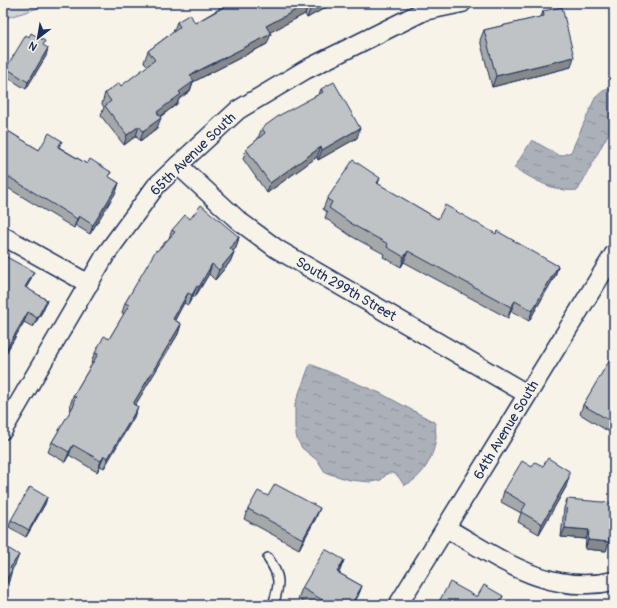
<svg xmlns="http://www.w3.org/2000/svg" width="617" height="608" font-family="Pangolin,sans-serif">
<defs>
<pattern id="grass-tufts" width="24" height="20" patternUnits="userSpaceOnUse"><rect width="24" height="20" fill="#d7d6d4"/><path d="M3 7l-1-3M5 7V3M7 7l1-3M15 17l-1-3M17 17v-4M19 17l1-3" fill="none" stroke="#b8b8b8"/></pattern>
<pattern id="water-ripples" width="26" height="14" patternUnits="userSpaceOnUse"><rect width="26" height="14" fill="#acb0b9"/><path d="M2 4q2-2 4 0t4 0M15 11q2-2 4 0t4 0" fill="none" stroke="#8b909a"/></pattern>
</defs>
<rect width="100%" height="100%" fill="#f7f3e8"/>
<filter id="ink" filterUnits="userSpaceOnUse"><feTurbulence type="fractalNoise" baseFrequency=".025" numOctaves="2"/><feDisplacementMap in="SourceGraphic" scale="8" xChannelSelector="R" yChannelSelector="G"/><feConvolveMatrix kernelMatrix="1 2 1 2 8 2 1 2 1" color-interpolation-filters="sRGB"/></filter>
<g filter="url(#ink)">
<path fill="url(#grass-tufts)" stroke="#798299" d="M3 3H54L3 19Z"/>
<g fill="url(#water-ripples)" stroke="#727c95">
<path d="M612 88H614V123L578 190C554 193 534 179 514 168L532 140 560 156 571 152 595 98 603 91Z"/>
<path d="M310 364 380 393 436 423C435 428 436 433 436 438 434 456 422 480 404 485L398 476 393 473H388L381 480 371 482 350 480 330 474 325 472 318 461 302 448 297 439 295 429V404Z"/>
</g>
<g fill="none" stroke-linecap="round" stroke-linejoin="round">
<defs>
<path id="service" d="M268 558C281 577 280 584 273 605"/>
<g id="minor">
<path d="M178 165 239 221 277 249 527 394"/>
<path d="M3 236 89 284"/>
<path d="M3 430 106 254 156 186 178 165 238 110 305 70 424 11 462 3"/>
<path d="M446 528C501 559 548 596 614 581"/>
<path d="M398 605 614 254"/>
</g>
</defs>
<use href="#service" stroke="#1b2f5e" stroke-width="12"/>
<use href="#minor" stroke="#1b2f5e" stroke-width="21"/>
<use href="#service" stroke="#f7f3e8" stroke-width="9"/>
<use href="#minor" stroke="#f7f3e8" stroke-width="18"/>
</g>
<g fill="#a5a8a9" stroke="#1b2f5e">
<path d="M221 3H334L307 18 305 14 270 32 267 44 193 82 190 91 179 99 177 104 160 117 157 128 140 141 136 136 124 145 101 116 104 107 102 104 105 93 121 86 148 66 144 62 148 51 173 32 177 22 195 23 219 9Z"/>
<path d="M543 11 571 67 492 87 480 40 484 30 541 17Z"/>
<path d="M44 46 46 56 26 89 3 75 6 68Z"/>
<path d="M321 89 357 138 318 160 317 157 267 193 243 159 246 149 258 139V138L262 128 319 94Z"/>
<path d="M3 128 39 150 62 141 59 147 87 164 111 172 109 177 119 183 116 192 90 234 75 225 74 228 3 185Z"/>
<path d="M380 178 378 184 438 219 496 234 558 266 555 276 529 321 511 311 508 318 404 262 401 267 383 257 384 254 351 236 325 218 327 212 323 209 327 199Z"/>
<path d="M190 219 239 237 236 248 233 251 234 252 230 262 215 280 209 274 195 297 193 296 188 305 184 303 175 320 181 324 178 334 135 405 134 417 104 468 100 466 97 472 69 455 65 462 48 452 52 442 70 412 71 407 70 406 73 396 92 364 91 363 95 353 109 339 124 314 122 313 125 303 157 251 169 238 172 230Z"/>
<path d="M3 255 30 281 26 288 47 300 44 309 33 327 24 322 3 358Z"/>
<path d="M614 355V427L611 433 580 414 583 405Z"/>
<path d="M566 487 539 534 518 522 521 513 501 502 504 491Z"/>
<path d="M268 496 316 518 299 549 244 519 248 509Z"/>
<path d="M47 497 45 504 26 537 9 527 11 520Z"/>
<path d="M567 499 610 533 609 542 606 551 585 549 586 539 561 537 564 508Z"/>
<path d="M344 560 339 573 362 586 358 596 353 605H309L298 599 302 588Z"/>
</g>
<g fill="#86888a" stroke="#1b2f5e">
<path d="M309 3 305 14 263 36 266 26Z"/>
<path d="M319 3H334L307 18 311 7Z"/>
<path d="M271 34 267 44 193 82 190 91 179 99 177 104 153 122 157 112 179 92 190 75Z"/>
<path d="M48 48 46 56 26 89 28 82Z"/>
<path d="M574 57 571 67 492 87 496 76Z"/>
<path d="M161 118 157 128 140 141 143 131Z"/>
<path d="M139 126 136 136 124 145 127 135Z"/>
<path d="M360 128 357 138 318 160 322 150Z"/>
<path d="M321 147 317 157 267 193 270 183Z"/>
<path d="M119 183 116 192 90 234 93 225Z"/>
<path d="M79 216 75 225 74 228 77 219Z"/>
<path d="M239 237 236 248 226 259 230 248Z"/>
<path d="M408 251 404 262 401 267 404 257Z"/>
<path d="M234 252 230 262 215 280 219 270Z"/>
<path d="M212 264 209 274 195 297 199 287Z"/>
<path d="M558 266 555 276 529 321 532 311Z"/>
<path d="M34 272 30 281 21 297 25 287Z"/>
<path d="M197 286 193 296 188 305 192 295Z"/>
<path d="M188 293 184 303 170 329 173 319Z"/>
<path d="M47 300 44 309 33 327 37 318Z"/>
<path d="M515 301 511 311 508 318 511 307Z"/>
<path d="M28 312 24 322 3 358 4 353Z"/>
<path d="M181 324 178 334 130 414 133 404Z"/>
<path d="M138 407 134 417 104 468 108 458Z"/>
<path d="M614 424V427L611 433Z"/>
<path d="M73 445 69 455 65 462 69 452Z"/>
<path d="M104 456 100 466 97 472 101 461Z"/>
<path d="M569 477 566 487 539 534 542 524Z"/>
<path d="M47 497 45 504 26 537 29 530Z"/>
<path d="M320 508 316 518 299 549 303 539Z"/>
<path d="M614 523V532L607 533 610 524Z"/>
<path d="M565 528 589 530 586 539 561 537Z"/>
<path d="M588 540 609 542 606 551 585 549Z"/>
<path d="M19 555 15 565 6 579 10 568Z"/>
<path d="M344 560 340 570 333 582 337 572Z"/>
<path d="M12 570 9 581 3 589V585Z"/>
<path d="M362 586 358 596 353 605H351Z"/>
<path d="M503 596 499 605H497Z"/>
</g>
<g fill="#c0c3c5" stroke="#1b2f5e">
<path d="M222 3H319L311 7 309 3 266 26 271 34 190 75 194 81 179 92 181 94 157 112 161 118 143 131 139 126 127 135 105 106 111 101 105 93 119 83 121 86 155 60 148 51 180 27 177 22 190 14 195 23 224 7Z"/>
<path d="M562 7 574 57 496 76 484 30 544 16 543 11Z"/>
<path d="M31 33 45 41 43 45 48 48 28 82 6 68 26 35 29 37Z"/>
<path d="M334 82 360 128 322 150 321 147 270 183 246 149 265 133 262 128 280 115 323 92 321 89Z"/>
<path d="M3 128 39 150 49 133 62 141 58 147 87 164 90 159 111 172 108 176 119 183 93 225 79 216 77 219 4 174 3 177Z"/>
<path d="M353 160 380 178 377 183 438 219 445 205 496 234 497 231 558 266 532 311 515 301 511 307 408 251 404 257 387 247 388 244 355 226 329 208 332 202 327 199Z"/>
<path d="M201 205 239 237 230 248 234 252 219 270 212 264 199 287 197 286 192 295 188 293 173 319 181 324 133 404 138 407 108 458 104 456 101 461 73 445 69 452 52 442 75 403 73 402 76 397 73 396 98 354 95 353 104 336 109 339 129 305 125 303 156 250 157 251 175 232 172 230 185 215 190 219Z"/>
<path d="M3 255 34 272 25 287 47 300 37 318 28 312 4 353 3 352Z"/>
<path d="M614 355V423L583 405 606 366Z"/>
<path d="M548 458 569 471V477L542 524 521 512 526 504 504 491 522 461 532 467 535 462 543 466Z"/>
<path d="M275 484 320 508 303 539 248 509 258 491 268 496Z"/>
<path d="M30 487 47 497 29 530 11 520Z"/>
<path d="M567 499 614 503V523L610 524 609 542 588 540 589 530 565 528Z"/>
<path d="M3 545 19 555 10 568 12 570 3 585Z"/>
<path d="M325 549 344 560 337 572 362 586 351 605H331L302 588Z"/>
<path d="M450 582 477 597 484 585 503 596 497 605H437Z"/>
</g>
</g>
<g text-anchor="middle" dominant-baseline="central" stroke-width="3" stroke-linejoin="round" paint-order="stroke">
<g font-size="14" fill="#1b2f5e" stroke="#f7f3e8">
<text transform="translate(193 154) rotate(-44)">65th Avenue South</text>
<text transform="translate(346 289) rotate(30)">South 299th Street</text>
<text transform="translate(506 430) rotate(-59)">64th Avenue South</text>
</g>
</g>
<rect width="617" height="608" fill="none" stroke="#f7f3e8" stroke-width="16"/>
<rect x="8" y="8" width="601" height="592" fill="none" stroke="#1b2f5e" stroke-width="1.5" filter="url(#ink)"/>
<g transform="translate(38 38) rotate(211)" stroke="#f7f3e8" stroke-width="3" paint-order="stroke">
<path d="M0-3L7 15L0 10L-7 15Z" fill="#1b2f5e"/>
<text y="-6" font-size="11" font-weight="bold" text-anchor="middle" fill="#1b2f5e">N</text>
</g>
</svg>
